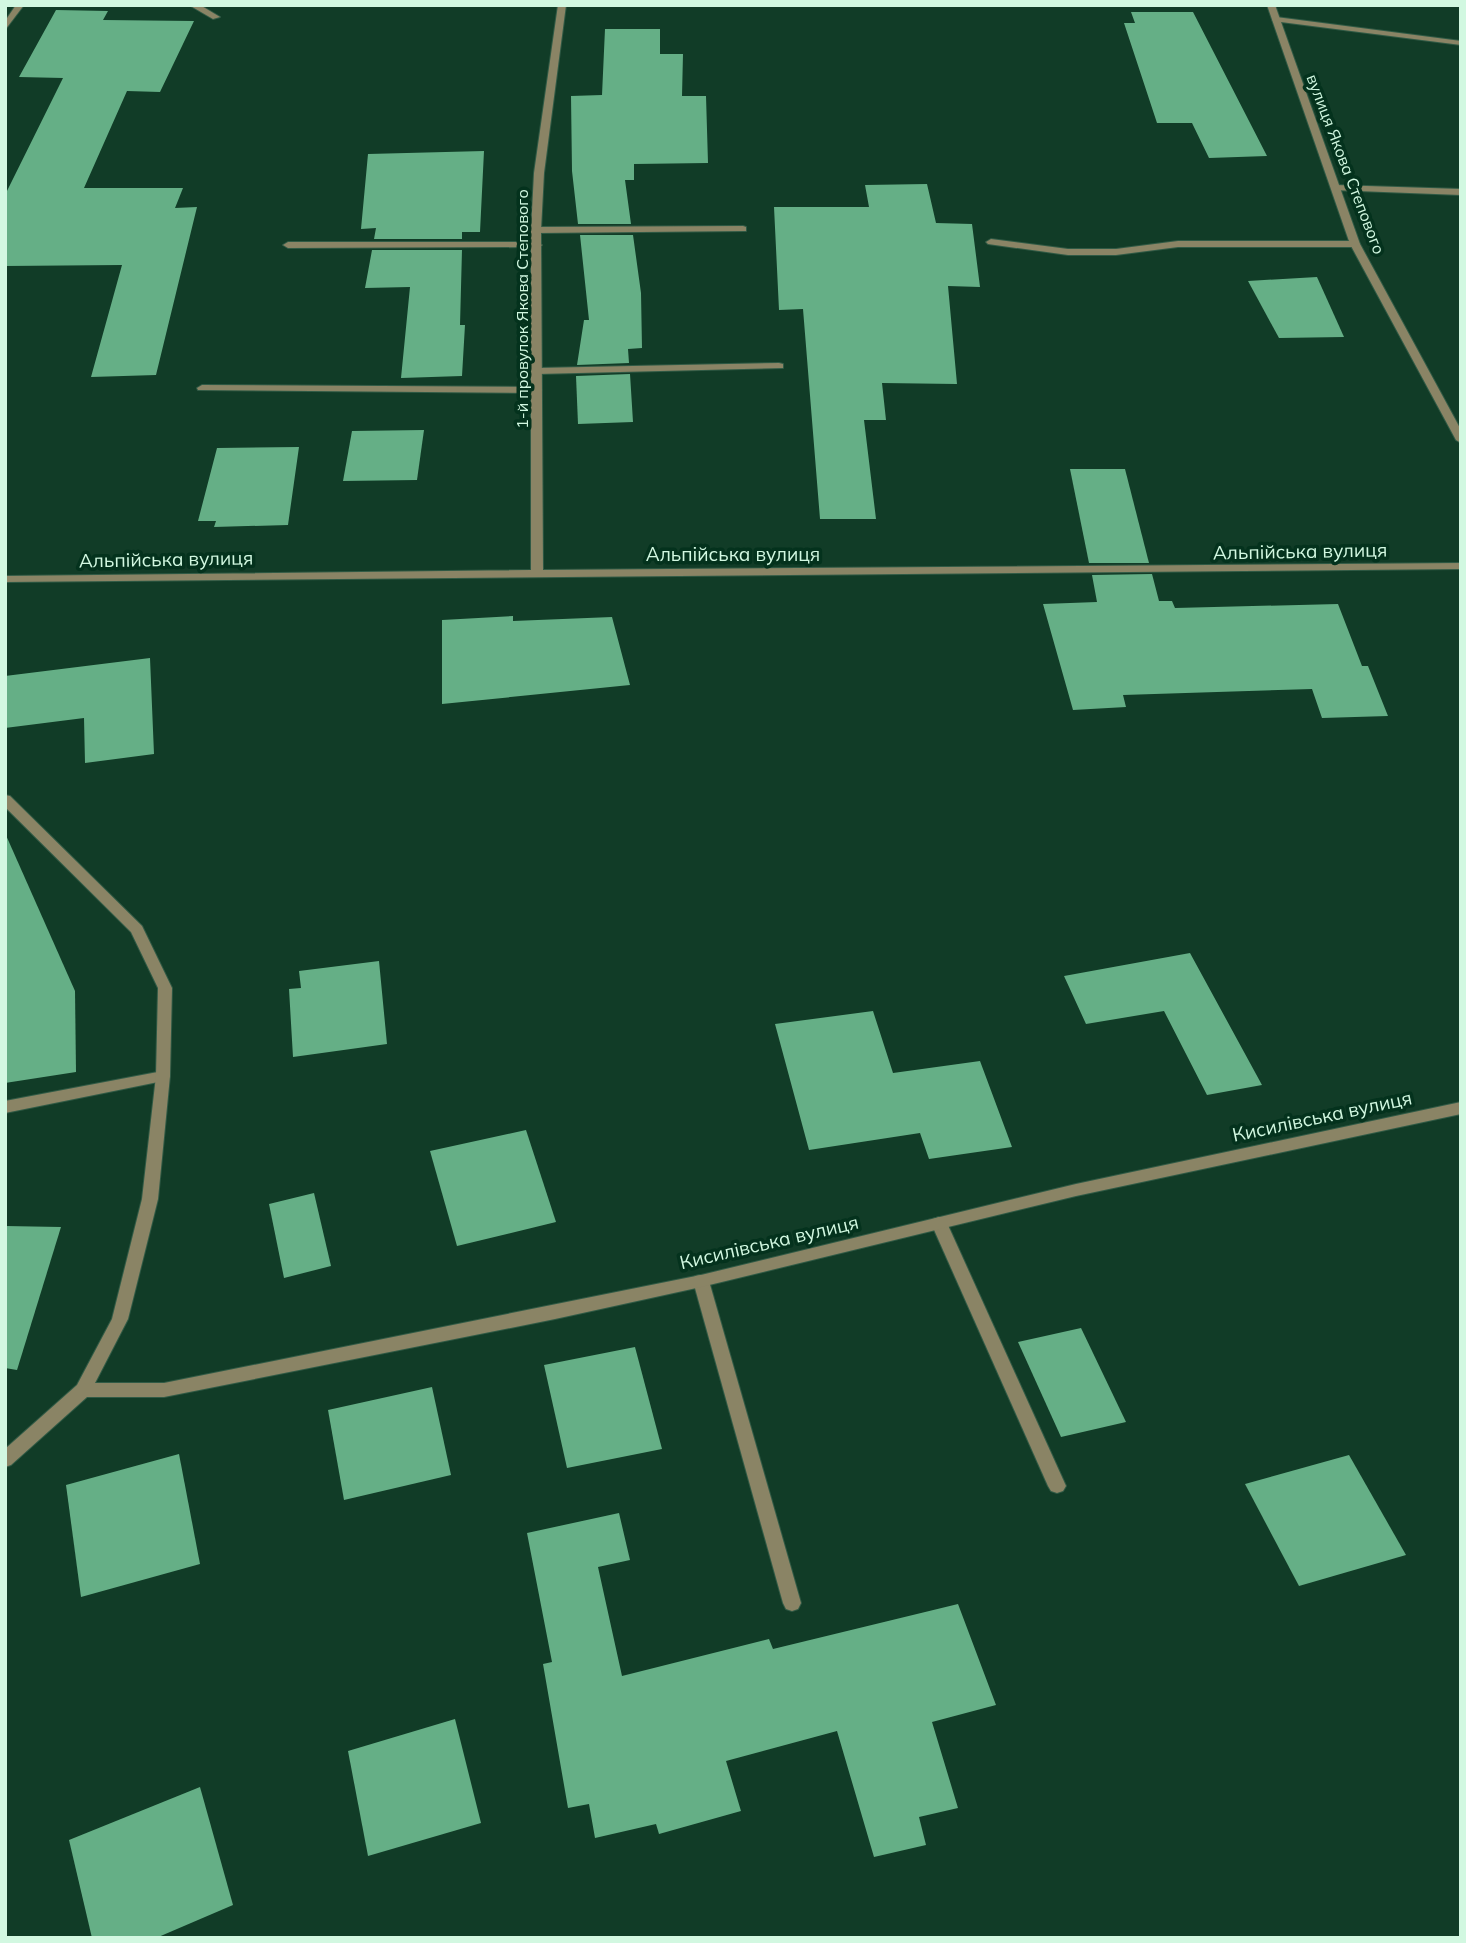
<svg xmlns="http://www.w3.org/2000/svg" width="1466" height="1943" font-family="Mulish,sans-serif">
<rect width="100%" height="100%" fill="#113c27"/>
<g fill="#65af86">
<path d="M56 10 108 11 103 20 194 21 160 92 127 91 84 188H183L175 208 197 207 156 375 91 377 122 265 5 266V195L63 78 19 77Z"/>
<path d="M1131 12H1193L1267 156 1209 158 1192 123H1157L1124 23H1135Z"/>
<path d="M605 29H660V54H683L682 96H706L708 163 634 164V180H625L631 224H578L572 171 571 96 602 95Z"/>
<path d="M484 151 480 232H462V239H374L376 228 361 229 368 154Z"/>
<path d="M927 184 936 223 972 224 980 287 948 286 957 384 882 383 886 420H864L876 519H820L803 309 779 310 774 207H869L865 185Z"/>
<path d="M580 235H633L641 293 642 348 628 349 629 363 577 365 584 320H589Z"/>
<path d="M372 250H462L460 325H465L462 376 401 378 410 287 365 288Z"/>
<path d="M1317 277 1344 337 1279 338 1248 281Z"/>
<path d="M630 374 633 422 578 424 576 376Z"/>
<path d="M424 430 417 480 343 481 352 431Z"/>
<path d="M299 447 288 525 214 527 216 521H198L217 448Z"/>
<path d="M1070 469H1125L1149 563H1089Z"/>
<path d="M1152 574 1159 601H1172L1175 608 1338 604 1362 666H1368L1388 716 1322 718 1312 689 1123 695 1126 707 1073 710 1043 604 1097 602 1092 575Z"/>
<path d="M513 616V621L612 617 630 685 442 704V620Z"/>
<path d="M150 658 154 754 85 763 84 718 5 728V676Z"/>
<path d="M5 833 75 991 76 1072 5 1083Z"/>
<path d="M1190 953 1262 1085 1207 1095 1164 1011 1086 1024 1064 976Z"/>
<path d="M379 961 387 1044 293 1057 289 989 301 988 299 971Z"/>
<path d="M873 1011 893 1073 980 1061 1012 1147 929 1159 920 1133 809 1150 775 1024Z"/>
<path d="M526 1130 556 1222 457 1246 430 1151Z"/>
<path d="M314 1193 331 1266 284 1278 269 1204Z"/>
<path d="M5 1226 61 1227 17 1370 5 1368Z"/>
<path d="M1081 1328 1126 1422 1061 1437 1018 1342Z"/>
<path d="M635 1347 662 1449 567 1468 544 1365Z"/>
<path d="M432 1387 451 1475 344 1500 328 1410Z"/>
<path d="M179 1454 200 1564 81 1597 66 1485Z"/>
<path d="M1349 1455 1406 1555 1299 1586 1245 1484Z"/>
<path d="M619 1513 630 1560 598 1567 622 1676 769 1639 773 1649 958 1604 996 1705 932 1722 958 1808 919 1817 926 1845 874 1857 837 1731 726 1761 741 1811 659 1834 656 1824 595 1838 589 1804 568 1808 543 1664 552 1662 527 1533Z"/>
<path d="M455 1719 481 1823 368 1856 348 1751Z"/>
<path d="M200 1787 233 1905 156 1938H92L69 1840Z"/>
</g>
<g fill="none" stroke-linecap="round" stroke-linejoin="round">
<defs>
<g id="lane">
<path d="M189 5H200L220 17 213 19Z"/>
<path d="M1276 17 1461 41V45L1273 21 1272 19Z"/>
<path d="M1335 185 1461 189V195L1332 190V186Z"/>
<path d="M743 226 746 227V231L536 233 531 230 536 227Z"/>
<path d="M991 239 1068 249H1116L1178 241H1355L1360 244 1355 247H1178L1116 255H1068L988 244 986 242Z"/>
<path d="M537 242 542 245 540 247 288 248 283 245 288 242Z"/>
<path d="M779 363 783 364V368L537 374 532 371 537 368Z"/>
<path d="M202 385 537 387 542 390 537 393 198 390 197 388Z"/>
<path d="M163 1071 168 1072 170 1076 168 1080 5 1113V1101Z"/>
<path d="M939 1217 945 1219 947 1223 1066 1486 1063 1491 1057 1493 1051 1491 1048 1486 931 1223 933 1219Z"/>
<path d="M701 1275 707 1276 709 1281 801 1603 798 1609 792 1611 786 1609 783 1603 693 1281 695 1276Z"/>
</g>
<g id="street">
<path d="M16 5H24L5 30V21Z"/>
<path d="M558 5H566L544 173 541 230 543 570 1461 563V569L5 582V576L531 570V230L534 173Z"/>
<path d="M1267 5H1275L1360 244 1461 430V443L1456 440 1350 244Z"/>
<path d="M5 795 10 796 142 926 172 988 170 1076 158 1199 128 1319 95 1383H164L701 1275 1076 1184 1461 1102V1114L1076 1196 701 1287 555 1319 164 1397H87L11 1465 5 1467V1449L77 1385 112 1319 142 1199 156 1076 158 988 131 932 5 807Z"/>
</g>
</defs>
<use href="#lane" stroke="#305a45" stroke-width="2"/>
<use href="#street" stroke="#305a45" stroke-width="2"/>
<use href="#lane" fill="#8a8465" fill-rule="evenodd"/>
<use href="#street" fill="#8a8465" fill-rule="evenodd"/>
</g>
<g text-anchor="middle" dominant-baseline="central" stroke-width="7" stroke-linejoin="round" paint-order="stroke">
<g font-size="16" fill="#d2f8e1" stroke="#04321d">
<text transform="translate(1346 164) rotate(69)">вулиця Якова Степового</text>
<text transform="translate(522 309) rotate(-90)">1-й провулок Якова Степового</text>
</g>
<g font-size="19" fill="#d2f8e1" stroke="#04321d">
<text transform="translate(1300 551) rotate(-1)">Альпійська вулиця</text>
<text x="733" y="554">Альпійська вулиця</text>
<text transform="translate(166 559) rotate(-1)">Альпійська вулиця</text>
<text transform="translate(1322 1116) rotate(-12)">Кисилівська вулиця</text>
<text transform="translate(769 1242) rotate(-13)">Кисилівська вулиця</text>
</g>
</g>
<rect width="1466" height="1943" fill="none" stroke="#d2f8e1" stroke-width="14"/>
</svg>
